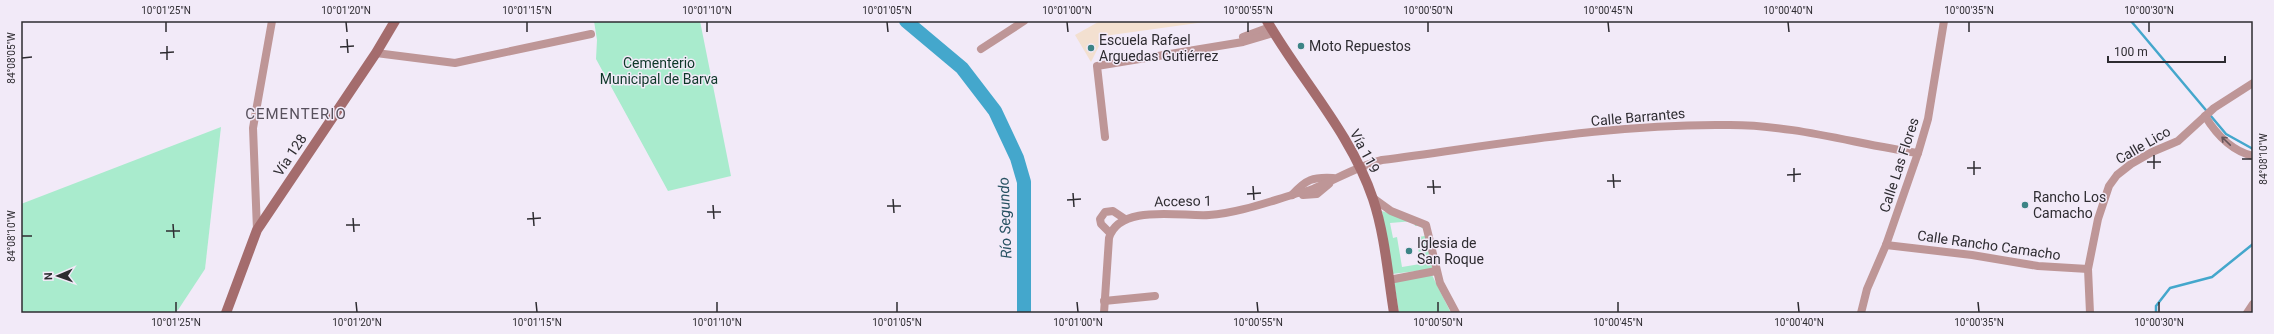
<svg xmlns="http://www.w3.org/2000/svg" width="2274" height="334" font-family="Roboto,sans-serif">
<rect width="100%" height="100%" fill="#f2eaf8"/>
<path fill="#f3e0d0" d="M1100 21H1212L1104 36 1091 62 1075 35Z"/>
<g fill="#a9ebcd" fill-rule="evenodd">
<path d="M594 21H700L731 176 668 191 596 59 597 40Z"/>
<path d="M221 127 205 269 178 310 172 313H21V204Z"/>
<path d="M1382 211 1425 225 1433 269 1392 274ZM1414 221 1415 226H1420L1424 230 1425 236 1417 237 1420 264 1402 267 1397 237 1393 238 1390 223Z"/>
<path d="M1432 275 1451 313H1399L1394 281Z"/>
</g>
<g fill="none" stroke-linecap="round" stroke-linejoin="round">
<g stroke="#44a7cc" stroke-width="2.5">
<path d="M2131 21 2226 134 2253 149"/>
<path d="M2156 313V306L2170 288 2212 277 2253 244"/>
</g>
<path stroke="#44a7cc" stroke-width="14" d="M906 21 962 68 995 111 1017 158 1024 182V313"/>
<g stroke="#be9697" stroke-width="8">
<path d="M1243 37 1270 27"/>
<path d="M981 49 1024 21"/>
<path d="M376 53 455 63 591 34"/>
<path d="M2205 116C2216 134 2232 151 2253 156"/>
<path d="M1105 137 1097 66 1243 42 1273 33"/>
<path d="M1292 195C1306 179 1313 177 1333 178"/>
<path d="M1303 195 1317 194 1329 184"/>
<path d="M1373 198 1391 211 1426 225 1440 283 1456 313"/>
<path d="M257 230 253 128 272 21"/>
<path d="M1110 233 1101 224 1100 219 1105 212 1113 211 1125 219"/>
<path d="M1886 245 1972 255 2038 266 2088 269"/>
<path d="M1389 280 1436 271"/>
<path d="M1104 301 1155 296"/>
<path d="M1104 313 1109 238C1119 203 1182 217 1209 215 1237 213 1265 203 1292 195 1299 192 1307 192 1315 188 1337 179 1358 166 1382 160 1497 145 1614 123 1730 125 1794 125 1856 144 1918 153"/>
<path d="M1861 313 1867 289 1886 245 1918 153 1928 119 1944 21"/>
<path d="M2090 313 2088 269 2098 219 2109 186 2117 175 2131 164 2152 152 2178 141 2214 108 2253 83"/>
<path d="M2247 313 2253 304"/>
</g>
<g stroke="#a46c6d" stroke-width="10">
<path d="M1267 21C1301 80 1351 133 1373 199 1385 235 1388 276 1394 313"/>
<path d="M226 313 257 230 376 53 395 21"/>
</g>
</g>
<defs><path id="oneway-shaft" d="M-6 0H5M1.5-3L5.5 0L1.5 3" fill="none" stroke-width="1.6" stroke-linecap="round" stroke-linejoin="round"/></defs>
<use stroke="#68565a" href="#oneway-shaft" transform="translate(2226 141) rotate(-136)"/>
<path fill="none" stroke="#2e2c31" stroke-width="1.5" d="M166 22V32M346 22 347 32M527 22V32M707 22V32M887 22 888 32M1067 22 1068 32M1248 22V32M1428 22V32M1608 22 1609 32M1788 22 1789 32M1969 22V32M2149 22V32M347 39 348 53M167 46V60M340 47 354 46M160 53 174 52M22 58 32 57M2154 155V169M2242 159H2252M1974 161V175M2147 162H2161M1794 168V182M1967 168H1981M1613 174 1614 188M1787 175 1801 174M1433 180 1434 194M1607 181H1621M1253 186 1254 200M1427 187H1441M1073 193 1074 207M1247 194 1261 193M893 199 894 213M1067 200 1081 199M713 205 714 219M887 206H901M533 212 534 226M707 212H721M353 218 354 232M527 219 541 218M173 224 174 238M346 225H360M166 231H180M22 236H32M176 302V312M356 302 357 312M536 302 537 312M717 302V312M897 302V312M1077 302 1078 312M1257 302 1258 312M1438 302V312M1618 302V312M1798 302 1799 312M1978 302 1979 312M2159 302V312"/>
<g fill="#3c8486" stroke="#f2eaf8" stroke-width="1.5">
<circle cx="1301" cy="46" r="4"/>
<circle cx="1091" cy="48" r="4"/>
<circle cx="2025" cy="205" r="4"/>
<circle cx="1409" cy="251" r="4"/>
</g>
<g text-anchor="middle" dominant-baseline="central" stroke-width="3" stroke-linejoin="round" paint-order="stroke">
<g font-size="14" fill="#2e2c31" stroke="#f2eaf8" text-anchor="start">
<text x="1099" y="40">Escuela Rafael<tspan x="1099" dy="16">Arguedas Gutiérrez</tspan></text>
<text x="1309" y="46">Moto Repuestos</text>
<text x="2033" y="197">Rancho Los<tspan x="2033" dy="16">Camacho</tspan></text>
<text x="1417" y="243">Iglesia de<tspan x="1417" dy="16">San Roque</tspan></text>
</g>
<g font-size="14" fill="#0d3728" stroke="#f2eaf8">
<text x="659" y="63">Cementerio<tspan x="659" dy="16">Municipal de Barva</tspan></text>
</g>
<g font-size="14" fill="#2e2c31" stroke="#f2eaf8">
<text transform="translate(1638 117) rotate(-5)">Calle Barrantes</text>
<text transform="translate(2143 145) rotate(-30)">Calle Lico</text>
<text transform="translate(1365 151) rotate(62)">Vía 119</text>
<text transform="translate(290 155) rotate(-56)">Vía 128</text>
<text transform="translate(1899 165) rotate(-72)">Calle Las Flores</text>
<text transform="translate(1183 201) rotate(-1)">Acceso 1</text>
<text transform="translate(1989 245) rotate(8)">Calle Rancho Camacho</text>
</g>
<g font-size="15" letter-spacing="1" fill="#58515d" stroke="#f2eaf8">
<text x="296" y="114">CEMENTERIO</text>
</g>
<g font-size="15" font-style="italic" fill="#285263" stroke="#f2eaf8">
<text transform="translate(1005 218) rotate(-92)">Río Segundo</text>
</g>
</g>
<rect width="2274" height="334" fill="none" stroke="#f2eaf8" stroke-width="44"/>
<g transform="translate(58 276) rotate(268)" stroke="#f2eaf8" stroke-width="3" paint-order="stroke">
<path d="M0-3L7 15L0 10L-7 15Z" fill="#2e2c31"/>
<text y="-6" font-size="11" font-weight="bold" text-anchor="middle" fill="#2e2c31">N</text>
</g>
<path d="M2108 56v6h117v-6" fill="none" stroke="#2e2c31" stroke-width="2"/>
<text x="2114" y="56" font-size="12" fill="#2e2c31" stroke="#f2eaf8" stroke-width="3" paint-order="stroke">100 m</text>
<rect x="22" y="22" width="2230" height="290" fill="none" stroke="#2e2c31" stroke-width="1.5"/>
<g font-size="10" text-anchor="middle" fill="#2e2c31">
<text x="166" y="14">10°01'25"N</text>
<text x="346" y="14">10°01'20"N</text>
<text x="527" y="14">10°01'15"N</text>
<text x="707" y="14">10°01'10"N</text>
<text x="887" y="14">10°01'05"N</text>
<text x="1067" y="14">10°01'00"N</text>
<text x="1248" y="14">10°00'55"N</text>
<text x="1428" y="14">10°00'50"N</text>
<text x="1608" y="14">10°00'45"N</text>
<text x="1788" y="14">10°00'40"N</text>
<text x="1969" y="14">10°00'35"N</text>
<text x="2149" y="14">10°00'30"N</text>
<text transform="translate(11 58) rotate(-90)" y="4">84°08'05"W</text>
<text transform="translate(2263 159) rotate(-90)" y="4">84°08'10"W</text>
<text transform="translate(11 236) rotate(-90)" y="4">84°08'10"W</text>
<text x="176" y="326">10°01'25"N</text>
<text x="357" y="326">10°01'20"N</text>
<text x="537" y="326">10°01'15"N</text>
<text x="717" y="326">10°01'10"N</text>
<text x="897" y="326">10°01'05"N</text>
<text x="1078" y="326">10°01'00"N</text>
<text x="1258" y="326">10°00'55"N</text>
<text x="1438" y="326">10°00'50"N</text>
<text x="1618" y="326">10°00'45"N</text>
<text x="1799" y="326">10°00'40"N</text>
<text x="1979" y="326">10°00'35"N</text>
<text x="2159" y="326">10°00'30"N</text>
</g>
</svg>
